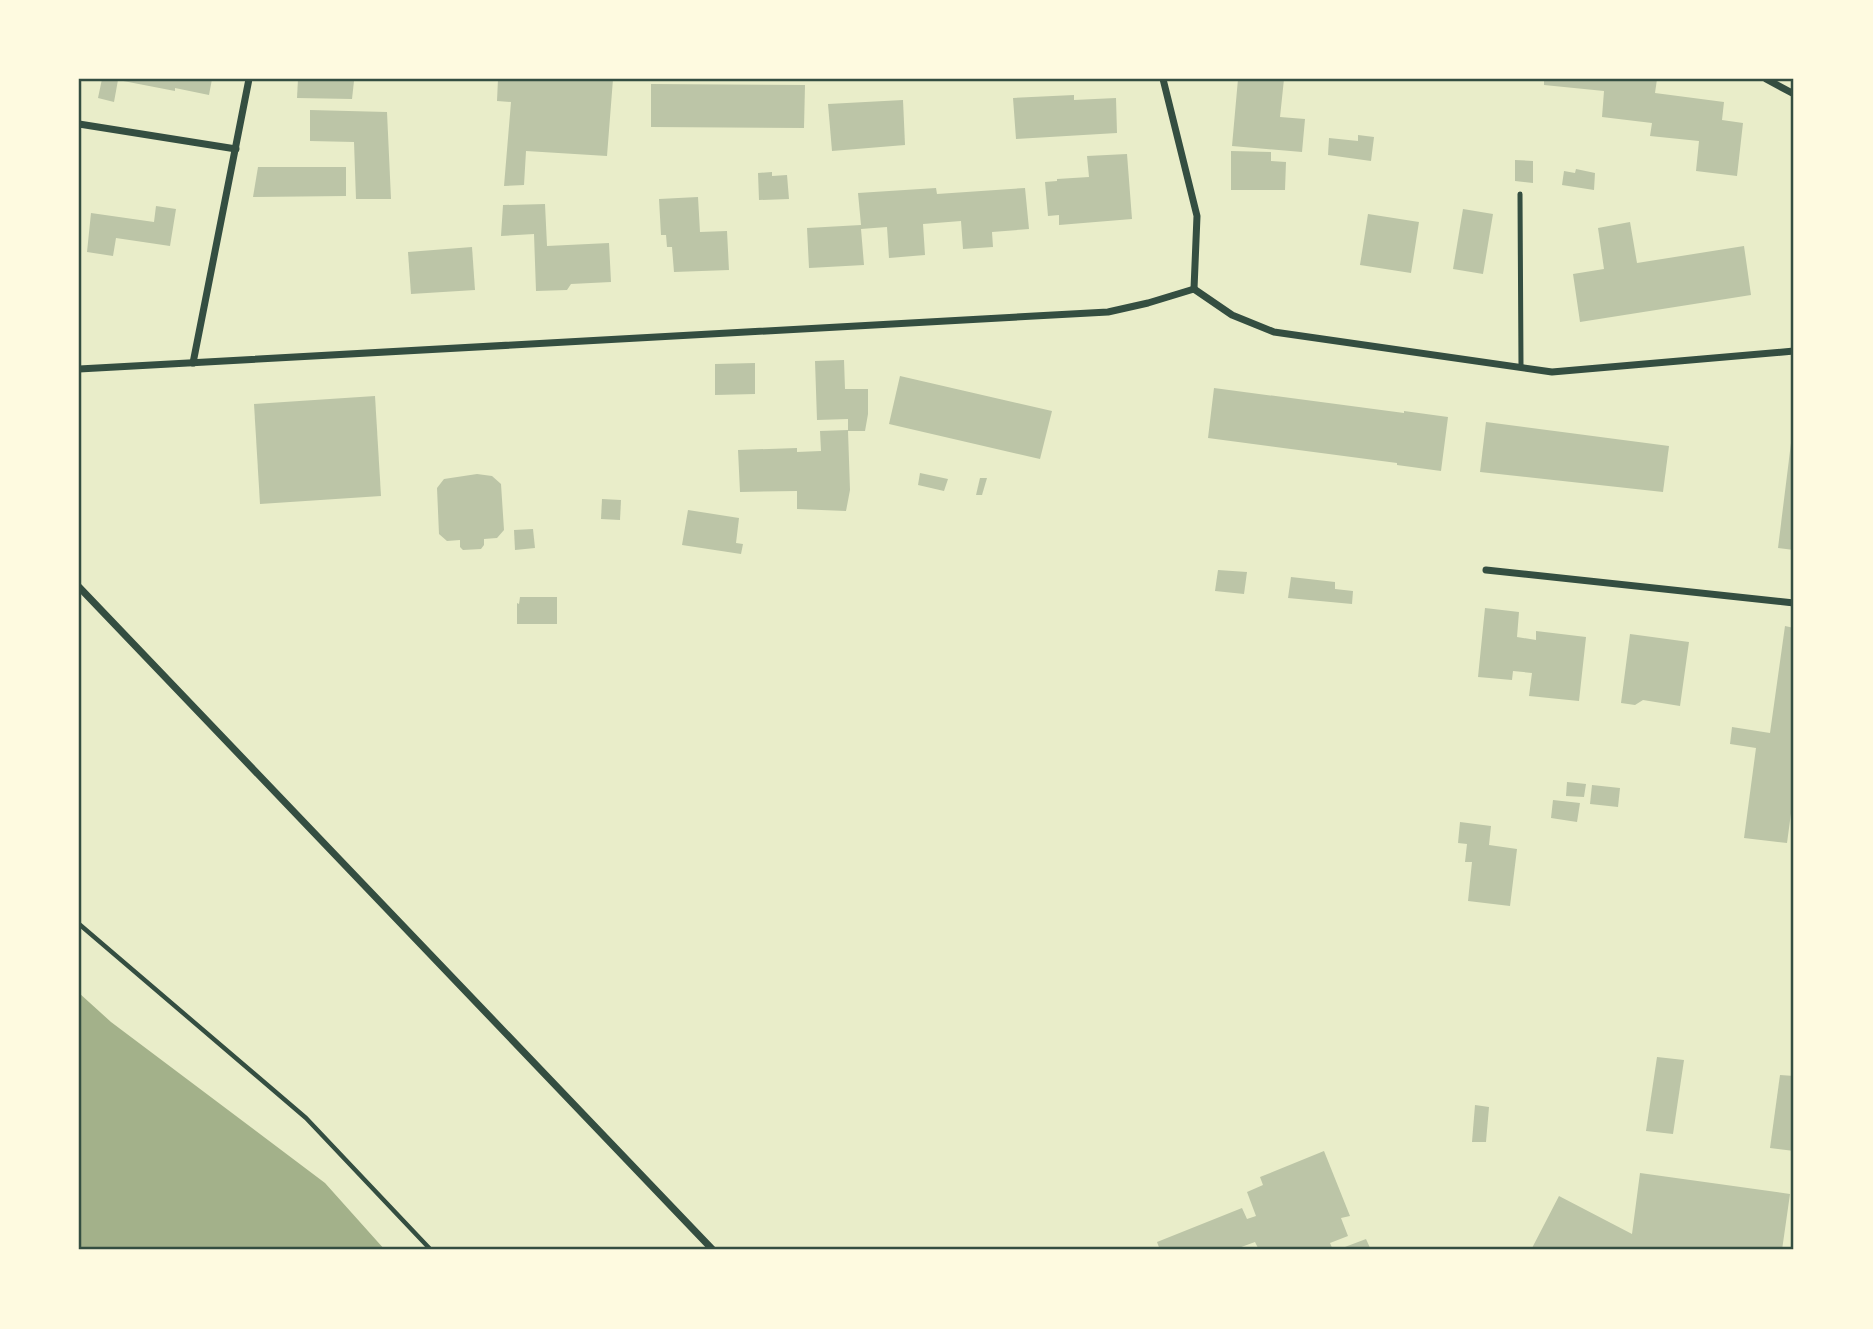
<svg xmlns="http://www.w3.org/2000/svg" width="1873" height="1329" font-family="Poppins,sans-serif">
<rect width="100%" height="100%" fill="#e9edc9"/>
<path fill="#a3b18a" d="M79 993 111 1022 325 1183 385 1250H79Z"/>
<g fill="#bcc5a7">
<path d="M102 79H212L209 95 175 88V91L118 80 114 102 98 98Z"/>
<path d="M298 79H343L354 81 352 99 297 98Z"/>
<path d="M498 79H613L607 156 526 151 524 185 504 186 511 102 497 101Z"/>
<path d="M1238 79H1284L1280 117 1305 119 1302 152 1232 146Z"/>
<path d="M1544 79H1657L1655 93 1724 102 1722 120 1743 123 1737 176 1696 171 1699 141 1650 136 1652 123 1602 117 1604 91 1544 85Z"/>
<path d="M651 84 805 85 804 128 651 127Z"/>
<path d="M1074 95V100L1116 98 1117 133 1016 139 1013 98Z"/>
<path d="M903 100 905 145 832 151 828 104Z"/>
<path d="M310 110 387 112 391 199H356L354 142 310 141Z"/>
<path d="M1358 135 1374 137 1371 161 1328 155 1329 138 1358 141Z"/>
<path d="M1231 151 1271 152V161L1286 162 1285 190H1231Z"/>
<path d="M1127 154 1132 219 1059 225V215L1048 216 1045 182 1057 181V179L1089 177 1087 156Z"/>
<path d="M1515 160 1533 161V183L1515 181Z"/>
<path d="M258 167H346V196L253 197Z"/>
<path d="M1576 169 1595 173 1594 190 1562 185 1564 171 1575 173Z"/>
<path d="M772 172V176L787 175 789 199 759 200 758 173Z"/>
<path d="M936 188 937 194 1025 188 1029 229 992 232 993 247 963 249 961 221 923 224 925 255 889 258 887 227 861 229 864 265 809 268 807 228 861 225 858 193Z"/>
<path d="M698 197 700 232 727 231 729 270 674 272 672 247H667L666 235H661L659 199Z"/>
<path d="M545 204 547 246 609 243 611 282 571 284 567 290 536 291 534 234 501 236 503 205Z"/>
<path d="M156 206 176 209 170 246 116 238 113 256 87 252 91 213 154 222Z"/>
<path d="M1463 209 1493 214 1483 274 1453 269Z"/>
<path d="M1368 214 1419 222 1411 273 1360 265Z"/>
<path d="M1630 222 1637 263 1744 246 1751 295 1580 322 1573 274 1604 269 1598 228Z"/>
<path d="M472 247 475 290 411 294 408 252Z"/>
<path d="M844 360 845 389H868V414L865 431H848L850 490 846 511 797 509V491L740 492 738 450 797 448V452L821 451 820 431 848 430V431V419L817 420 815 361Z"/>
<path d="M755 363V394L715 395V364Z"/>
<path d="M900 376 1052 411 1040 459 889 424Z"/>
<path d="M1214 388 1404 413V411L1448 417 1441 471 1397 465V463L1208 438Z"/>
<path d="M375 396 381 496 260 504 254 404Z"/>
<path d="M1486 422 1669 446 1663 492 1480 472Z"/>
<path d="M1793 427H1794V550L1778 548Z"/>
<path d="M920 473 948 479 944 491 918 485Z"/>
<path d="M477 474 492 476 501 484 504 530 497 538 484 539V545L481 549 463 550 460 547V540L447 541 439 534 437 488 444 479Z"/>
<path d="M980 478H987L982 495H976Z"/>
<path d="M602 499 621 500 620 520 601 519Z"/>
<path d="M688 510 739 518 736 543 743 544 741 554 682 545Z"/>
<path d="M533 529 535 548 515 550 514 530Z"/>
<path d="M1218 570 1247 572 1244 594 1215 591Z"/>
<path d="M1291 577 1335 582V589L1353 591 1352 604 1288 598Z"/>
<path d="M520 597H557V624H517V603L519 604Z"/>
<path d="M1485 608 1519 612 1517 637 1536 640V631L1586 637 1579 701 1529 696 1532 673 1513 671 1512 680 1478 677Z"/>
<path d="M1785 626 1794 628V791L1787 843 1744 838 1756 748 1730 744 1732 727 1770 733Z"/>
<path d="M1630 634 1689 642 1680 706 1643 700 1635 705 1621 703Z"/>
<path d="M1567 782 1586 784 1584 797 1566 796Z"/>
<path d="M1592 785 1620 788 1618 807 1590 804Z"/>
<path d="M1553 800 1580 803 1577 822 1551 818Z"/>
<path d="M1460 822 1491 826 1489 845 1517 849 1510 906 1468 901 1472 862H1465L1467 844 1458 843Z"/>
<path d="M1657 1057 1684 1060 1673 1134 1646 1131Z"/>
<path d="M1780 1075 1794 1076V1151L1770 1148Z"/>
<path d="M1475 1105 1489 1107 1486 1142H1472Z"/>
<path d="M1324 1151 1350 1216 1341 1218 1348 1236 1330 1243 1333 1250H1259L1255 1242 1233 1250H1160L1157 1242 1242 1208 1247 1219 1256 1216 1247 1192 1263 1185 1260 1177Z"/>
<path d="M1640 1173 1790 1194 1782 1250H1531L1559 1196 1632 1234Z"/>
<path d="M1366 1239 1371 1250H1337Z"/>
</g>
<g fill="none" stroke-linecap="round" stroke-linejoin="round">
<path stroke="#344e41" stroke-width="4.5" d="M79 924 306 1118 431 1250"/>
<path stroke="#344e41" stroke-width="5" d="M1520 194 1521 367"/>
<g stroke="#344e41" stroke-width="7">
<path d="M1163 79 1197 216 1194 289"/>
<path d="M1766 79 1794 94"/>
<path d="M79 124 236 149"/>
<path d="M1194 289 1232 315 1274 332 1552 372 1794 351"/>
<path d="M193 363 249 79"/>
<path d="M79 369 1108 312 1148 303 1194 289"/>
<path d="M1486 570 1794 603"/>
<path d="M79 587 713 1250"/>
</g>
</g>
<rect width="1873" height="1329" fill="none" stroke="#fefae0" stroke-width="161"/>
<rect x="80" y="80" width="1712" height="1168" fill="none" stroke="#344e41" stroke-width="2.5"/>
</svg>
